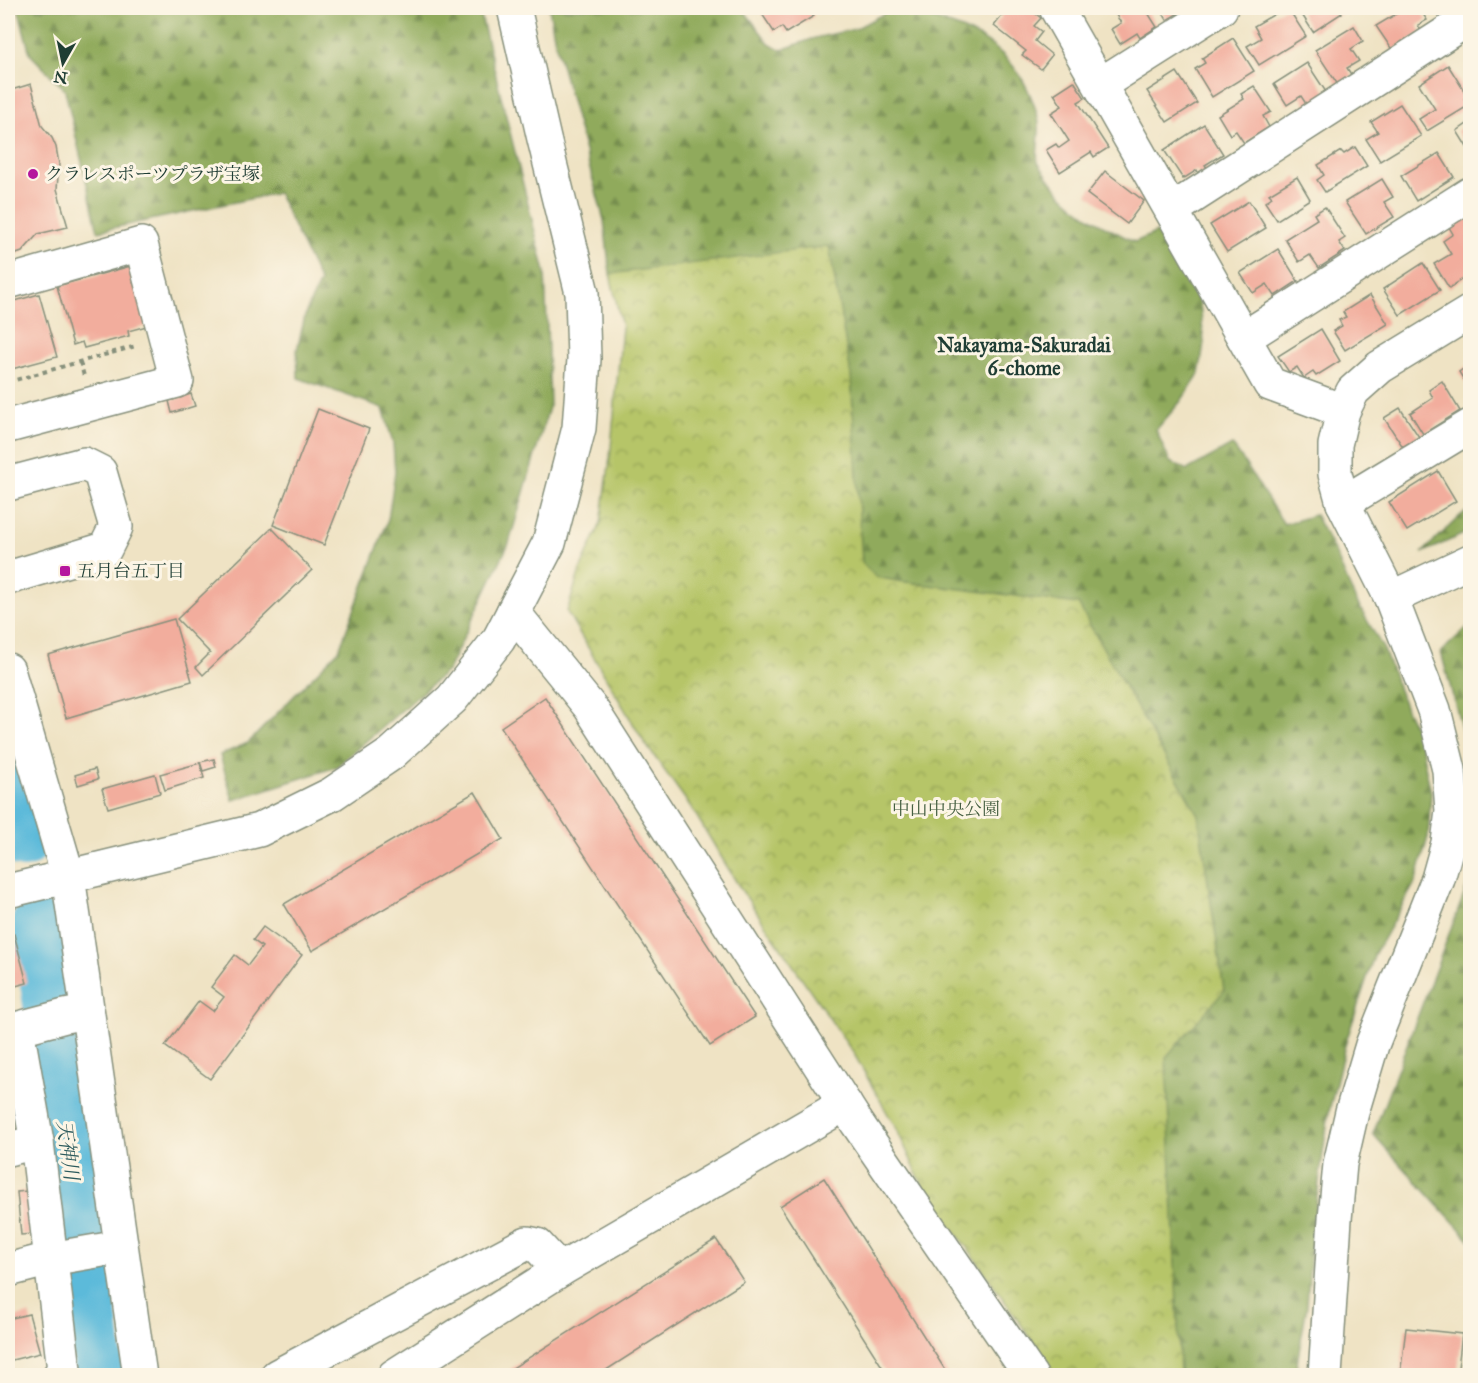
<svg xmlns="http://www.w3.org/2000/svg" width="1478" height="1383" font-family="'IM FELL Great Primer','Noto Serif JP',serif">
<defs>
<pattern id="forest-firs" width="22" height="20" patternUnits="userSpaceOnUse" patternTransform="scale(1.5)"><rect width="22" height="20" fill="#90aa5c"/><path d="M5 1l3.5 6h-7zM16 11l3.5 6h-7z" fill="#758c4d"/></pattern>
<pattern id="park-crowns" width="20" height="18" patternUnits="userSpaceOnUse" patternTransform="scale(1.5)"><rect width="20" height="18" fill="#b6c568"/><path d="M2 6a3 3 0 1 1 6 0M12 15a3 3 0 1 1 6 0" fill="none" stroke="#93a156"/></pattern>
</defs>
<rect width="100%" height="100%" fill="#fcf5e5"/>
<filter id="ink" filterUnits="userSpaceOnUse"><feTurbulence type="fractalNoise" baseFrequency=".0167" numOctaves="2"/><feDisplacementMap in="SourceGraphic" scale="12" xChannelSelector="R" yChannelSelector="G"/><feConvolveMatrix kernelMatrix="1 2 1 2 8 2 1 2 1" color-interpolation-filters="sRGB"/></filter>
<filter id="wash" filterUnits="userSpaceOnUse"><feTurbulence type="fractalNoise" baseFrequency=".008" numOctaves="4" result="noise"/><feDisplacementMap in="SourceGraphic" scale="24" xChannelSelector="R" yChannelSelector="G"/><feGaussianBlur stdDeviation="1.35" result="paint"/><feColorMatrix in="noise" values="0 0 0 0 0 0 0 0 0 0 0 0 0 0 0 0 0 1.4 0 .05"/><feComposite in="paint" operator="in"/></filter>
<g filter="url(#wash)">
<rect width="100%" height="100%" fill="#efe3c4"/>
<g fill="url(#forest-firs)" stroke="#587448" stroke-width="1.5">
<path d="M18 8H479L545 272 550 404 509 543 448 670 336 767 233 800 220 755 248 743 339 650 388 520 395 472 393 443 383 408 298 378 297 350 306 312 320 282 278 193 98 231 65 90 30 54Z"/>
<path d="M549 8H742L769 43 781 50 815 38 855 29 894 8C963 27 1016 38 1038 117 1042 132 1035 153 1038 162 1040 167 1045 172 1048 177 1069 209 1101 225 1135 242L1157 232 1200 303 1204 343 1199 374 1181 401 1156 430 1170 462 1187 470 1232 445C1251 470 1266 498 1284 524L1315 515 1335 552 1355 599 1384 650 1406 709 1421 740 1424 761 1431 792 1428 837 1416 881 1375 953 1345 1045 1329 1112 1320 1174 1312 1234 1307 1305 1295 1375H1180L1166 1057 1224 990 1198 815 1078 604 897 581 876 577 862 563 851 375 829 247 610 274 604 220 555 42Z"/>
<path d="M1470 510V531L1422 553 1461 515Z"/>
<path d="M1470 625V760L1441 652Z"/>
<path d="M1470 879V1240L1373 1134Z"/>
</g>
<path fill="url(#park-crowns)" stroke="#6a814e" stroke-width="1.5" d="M829 246 851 375 862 563 876 577 897 581 1078 604 1198 815 1224 991 1166 1057 1180 1375H1056L974 1257 927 1195 898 1132 854 1054 740 888 693 810 644 742 567 612 580 570 601 523 610 458 622 327 610 274Z"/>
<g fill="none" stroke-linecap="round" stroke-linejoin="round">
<g stroke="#5bbada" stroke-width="50">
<path d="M8 786 24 843"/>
<path d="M36 924 81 1223 100 1376"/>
</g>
</g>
<g id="blocks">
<g fill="#f2ad9d">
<path d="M766 8H809L814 16 786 33 782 27 774 32 760 11Z"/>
<path d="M997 8H1028L1041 18 1034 26 1042 32 1035 41 1052 55 1041 69 1022 55 1026 51 994 26 1002 16 994 10Z"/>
<path d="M1116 8H1145L1157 27 1140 38 1137 33 1120 44 1111 29 1121 23 1113 10Z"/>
<path d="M1160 8H1187L1167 20Z"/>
<path d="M1285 8H1288L1306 36 1259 65 1247 46 1261 38 1254 26Z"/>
<path d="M1311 8H1347L1341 11 1342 13 1313 32 1301 13Z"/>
<path d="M1406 8H1419L1427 20 1418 25 1422 33 1393 51 1376 26Z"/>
<path d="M1354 26 1363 41 1351 49 1359 61 1347 68 1352 76 1338 85 1315 50Z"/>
<path d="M1233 38 1254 71 1212 97 1195 69 1205 63 1202 58Z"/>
<path d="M1307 63 1328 95 1308 107 1301 96 1287 105 1274 84Z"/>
<path d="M1448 65 1468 97 1464 99 1468 106 1427 131 1419 119 1435 109 1419 84Z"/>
<path d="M1177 72 1197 103 1167 122 1147 91Z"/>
<path d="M1074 81 1085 98 1078 102 1108 148 1094 157 1091 152 1060 172 1046 150 1056 144 1059 148 1069 141 1051 113 1062 106 1054 94Z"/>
<path d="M31 84 42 126 52 138 56 147 59 164 57 189 68 227 38 234 22 252 8 257V91Z"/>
<path d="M1254 86 1271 112 1263 116 1269 127 1244 143 1236 131 1230 135 1218 115 1244 99 1241 94Z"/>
<path d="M1400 104 1421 136 1380 161 1366 139 1378 132 1371 122Z"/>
<path d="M1470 122V152L1457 131Z"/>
<path d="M1204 124 1223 154 1205 165 1208 169 1199 175 1197 170 1183 179 1164 150Z"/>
<path d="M1355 147 1367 166 1325 192 1317 180 1324 175 1318 165 1341 151 1344 154Z"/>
<path d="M1439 153 1454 177 1416 201 1401 176Z"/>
<path d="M1105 171 1144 201 1127 224 1087 194Z"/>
<path d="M1297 177 1310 199 1277 220 1265 202 1272 197 1269 194Z"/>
<path d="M1382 179 1393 197 1384 202 1394 217 1366 234 1345 202Z"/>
<path d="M1249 201 1266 228 1227 252 1210 225Z"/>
<path d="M1325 207 1345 238 1339 242 1345 251 1319 268 1310 255 1299 262 1285 239 1317 219 1314 214Z"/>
<path d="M1468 215 1470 220V274L1449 288 1434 264 1451 254 1443 241 1453 234 1449 227Z"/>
<path d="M1278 249 1298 281 1275 296 1267 284 1253 293 1240 273Z"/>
<path d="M142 263 158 323 128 331 129 336 84 348 82 342 73 345 57 286Z"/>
<path d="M1423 263 1440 290 1400 315 1383 289Z"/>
<path d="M39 294 57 357 8 370V303Z"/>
<path d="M1370 295 1388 324 1345 350 1333 331 1342 326 1339 320 1346 317 1343 312Z"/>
<path d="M1321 329 1340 361 1316 376 1313 372 1304 378 1297 367 1289 372 1278 356Z"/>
<path d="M1470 364V390L1459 372Z"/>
<path d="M1442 381 1460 411 1423 434 1410 413 1433 398 1429 390Z"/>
<path d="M191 394 195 406 172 413 169 401Z"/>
<path d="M1400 408 1419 437 1403 447 1384 418Z"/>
<path d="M318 409 369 429 324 545 273 525Z"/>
<path d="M1438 471 1456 501 1407 531 1389 502Z"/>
<path d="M272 528 312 570 203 675 196 667 210 653 177 619Z"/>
<path d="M174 619 192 681 66 718 48 655Z"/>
<path d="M545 697 755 1017 710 1046 501 727Z"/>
<path d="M214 759 216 767 203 771 200 762Z"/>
<path d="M200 763 204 778 165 790 160 774Z"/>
<path d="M95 769 98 779 78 785 75 775Z"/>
<path d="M155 774 160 793 108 808 102 789Z"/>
<path d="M475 792 503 839 312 951 284 904Z"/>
<path d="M263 927 302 955 210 1079 165 1046 199 1001 213 1011 224 997 211 987 235 955 248 965 262 947 253 940Z"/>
<path d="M14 934 27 983 8 988V935Z"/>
<path d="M8 1079 18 1116 8 1119Z"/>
<path d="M824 1178 949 1376H888L780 1206Z"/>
<path d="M27 1191 32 1234 21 1235 17 1192Z"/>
<path d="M716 1239 744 1282 597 1376H500Z"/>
<path d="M29 1314 40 1353 8 1361V1319Z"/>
<path d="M1406 1328 1462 1334 1457 1376H1400Z"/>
</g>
</g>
</g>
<g filter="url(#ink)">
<use href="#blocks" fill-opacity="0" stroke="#87907c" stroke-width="1.5"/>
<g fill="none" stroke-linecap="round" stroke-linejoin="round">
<defs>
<g id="minor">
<path d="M1056 8 1270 384 1343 411"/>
<path d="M1101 84 1221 8"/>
<path d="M1172 210 1470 18"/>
<path d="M8 282 141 244 177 381 8 426"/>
<path d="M1244 338 1470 194"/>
<path d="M8 484 84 464 100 472 116 527 105 549 8 578"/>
<path d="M1343 503 1470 426"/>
<path d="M1391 598 1470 561"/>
<path d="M513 612 590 707 857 1123 1031 1376"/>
<path d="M8 670 68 876 140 1376"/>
<path d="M8 891 259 830 332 794 391 754 452 699 499 639 549 543 579 428 584 359 582 293 544 139 514 8"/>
<path d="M17 1029 37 1142 64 1370 59 1376"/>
<path d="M8 1031 65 1016 87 1012"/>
<path d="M8 1149 37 1142"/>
<path d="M8 1270 50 1259 120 1247"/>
<path d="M277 1376 527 1243 537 1245 560 1270 845 1104"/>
<path d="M394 1376 560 1270"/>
<path d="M1325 1376 1335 1219 1340 1164 1352 1112 1372 1045 1438 879 1448 843 1452 811 1449 770 1434 710 1391 598 1343 503 1335 474V445L1343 411 1353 391 1380 367 1470 312"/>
</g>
</defs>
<use href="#minor" stroke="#87907c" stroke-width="36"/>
<g stroke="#87907c" stroke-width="4" stroke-dasharray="4.5 4.5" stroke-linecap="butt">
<path d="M80 362 84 376"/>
<path d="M8 382 136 346"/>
</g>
<use href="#minor" stroke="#fff" stroke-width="33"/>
</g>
</g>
<g fill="#b5179e" stroke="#fcf5e5" stroke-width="2">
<circle cx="33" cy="174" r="6"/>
<rect x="59" y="565" width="12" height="12" rx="3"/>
</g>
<g text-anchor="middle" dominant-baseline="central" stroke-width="6" stroke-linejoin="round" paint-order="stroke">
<g font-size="18" fill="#1f3d34" stroke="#fcf5e5" text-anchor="start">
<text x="45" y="174">クラレスポーツプラザ宝塚</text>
<text x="77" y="571">五月台五丁目</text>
</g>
<g font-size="18" fill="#455f41" stroke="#fcf5e5">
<text x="946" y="809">中山中央公園</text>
</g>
<g font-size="20" font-weight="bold" fill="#1f3d34" stroke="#fcf5e5">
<text x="1024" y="345">Nakayama-Sakuradai<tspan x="1024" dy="23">6-chome</tspan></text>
</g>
<g font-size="20" font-style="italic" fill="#2e5c5e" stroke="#fcf5e5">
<text transform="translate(68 1150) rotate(82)">天神川</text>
</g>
</g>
<rect width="1478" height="1383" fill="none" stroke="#fcf5e5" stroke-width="30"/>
<g transform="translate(63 63) rotate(189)" stroke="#fcf5e5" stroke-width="4.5" paint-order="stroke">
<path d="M0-4.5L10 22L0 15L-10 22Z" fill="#1f3d34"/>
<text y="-9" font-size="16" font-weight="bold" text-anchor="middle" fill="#1f3d34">N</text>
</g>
</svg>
